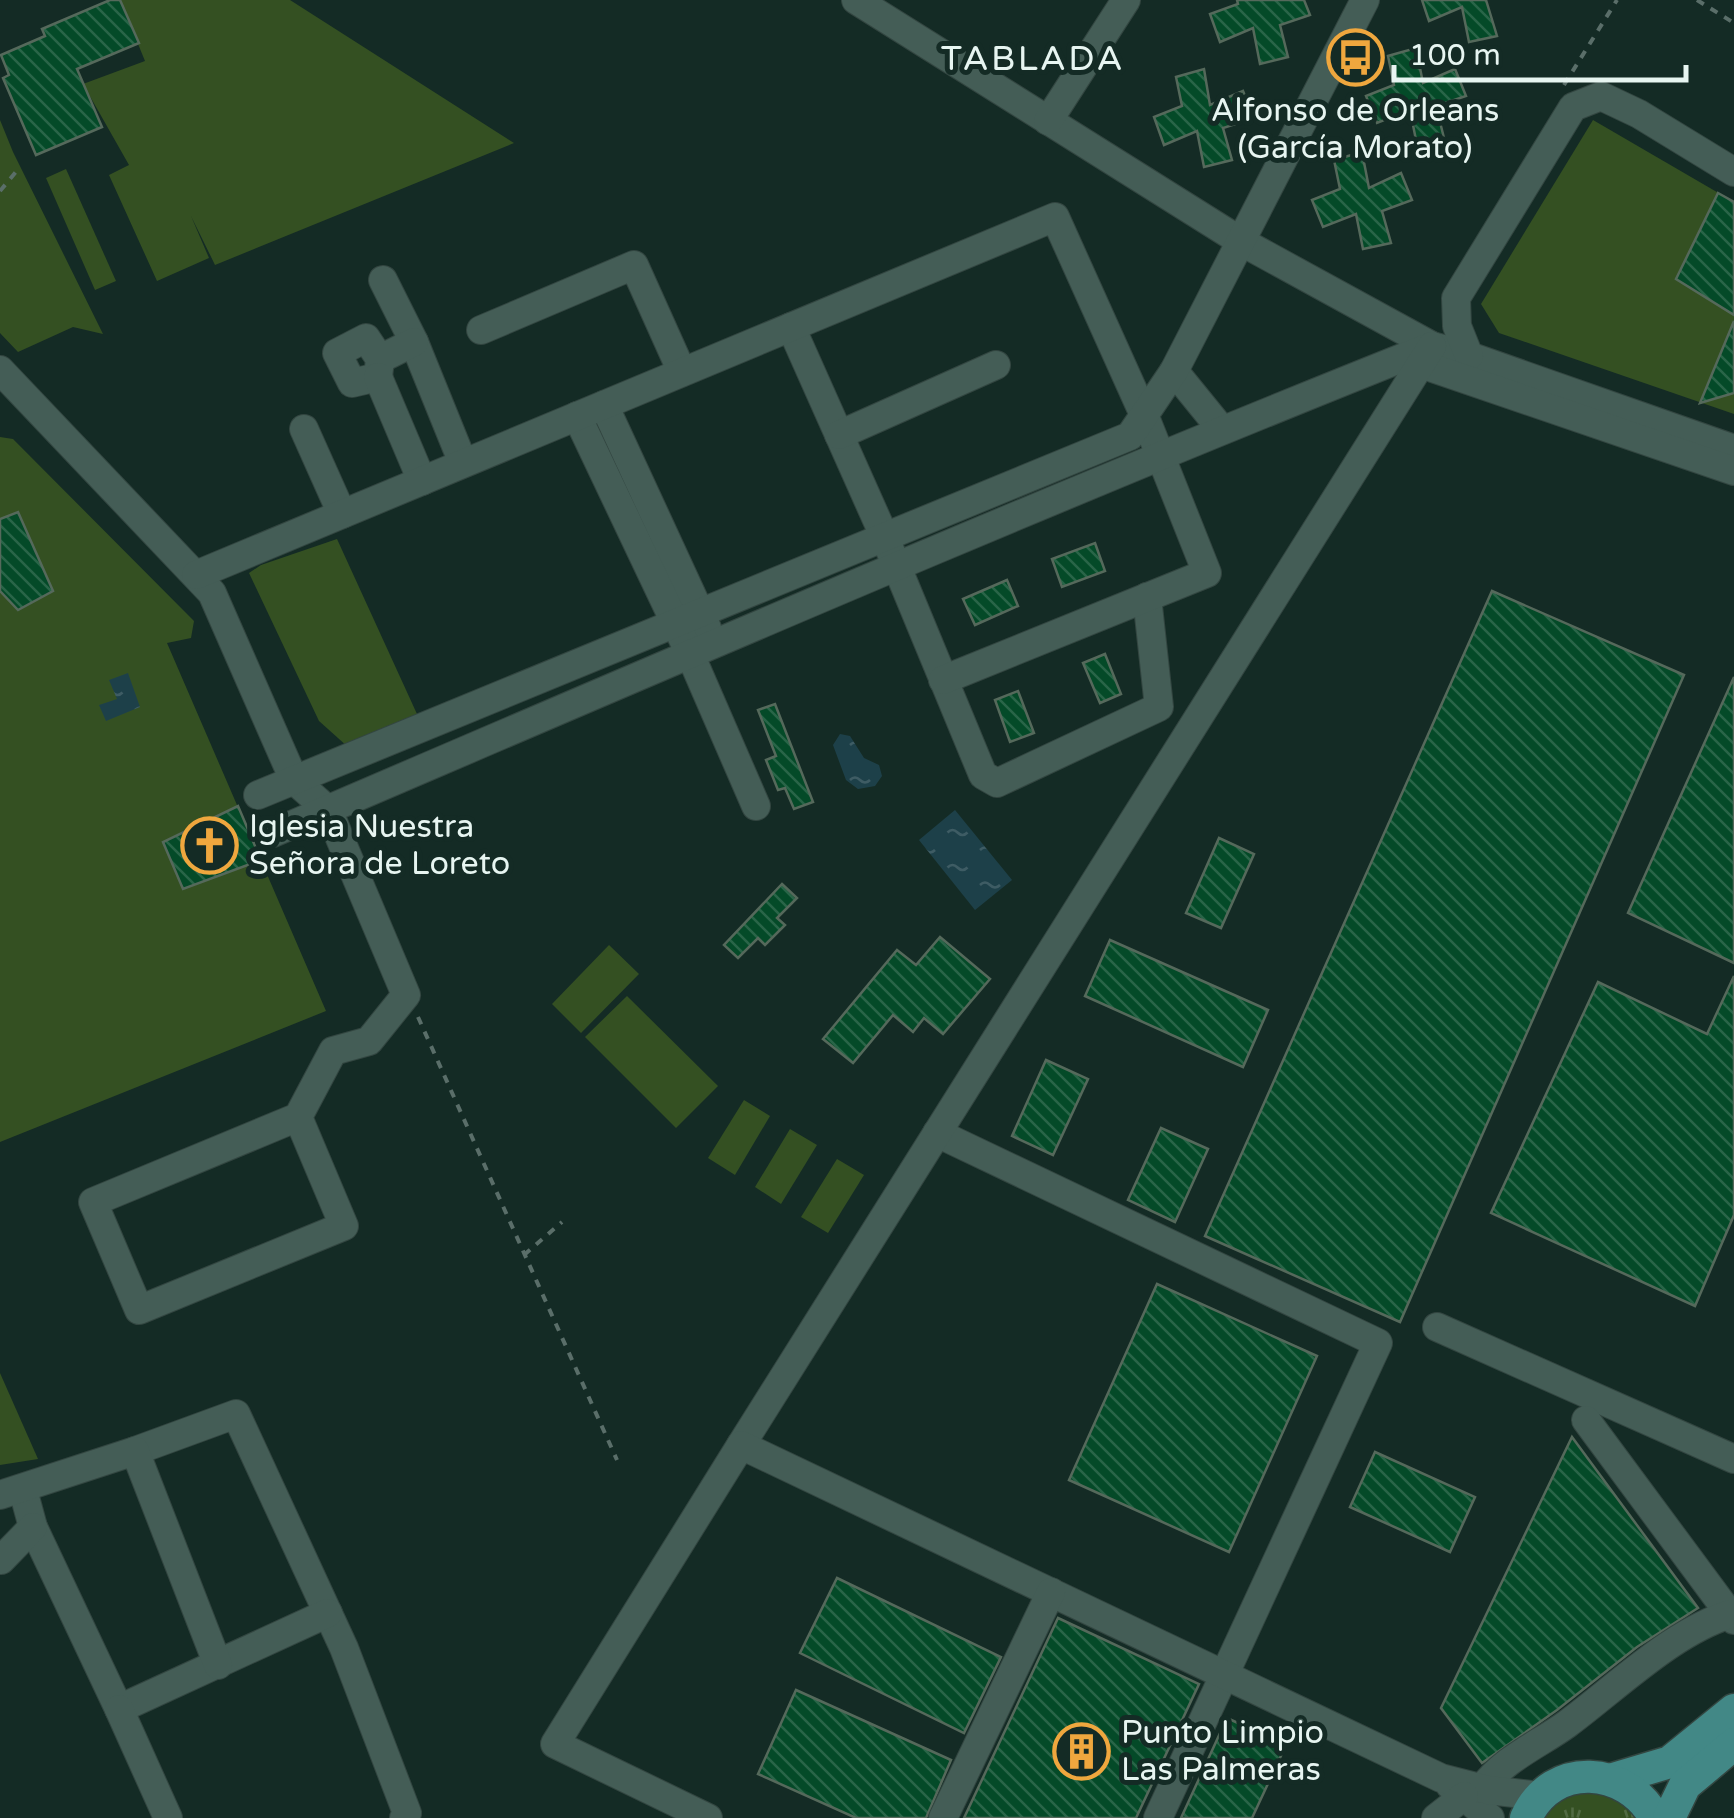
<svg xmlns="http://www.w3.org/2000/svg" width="1734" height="1818" font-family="'Varela Round',sans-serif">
<defs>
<pattern id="grass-tufts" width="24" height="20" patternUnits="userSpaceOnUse" patternTransform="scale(2.5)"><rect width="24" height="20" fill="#345022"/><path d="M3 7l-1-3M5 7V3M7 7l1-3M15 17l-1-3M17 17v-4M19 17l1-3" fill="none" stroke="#516a43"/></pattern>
<pattern id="water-ripples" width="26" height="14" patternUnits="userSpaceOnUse" patternTransform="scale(2.5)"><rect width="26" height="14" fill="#1d4049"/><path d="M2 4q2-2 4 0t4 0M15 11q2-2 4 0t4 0" fill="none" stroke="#3e5c64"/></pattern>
<pattern id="building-back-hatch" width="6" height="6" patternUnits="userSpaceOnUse" patternTransform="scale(2.5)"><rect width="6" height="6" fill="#044a28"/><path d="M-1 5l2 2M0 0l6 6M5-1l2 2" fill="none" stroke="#296548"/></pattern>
</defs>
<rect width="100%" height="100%" fill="#142b25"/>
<path fill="url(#grass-tufts)" d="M1581 1790 1621 1798 1639 1818H1542L1562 1797Z"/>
<g fill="#345022">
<path d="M120 0H290L514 143 215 265 191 216 209 258 157 281 109 175 129 165 83 84 145 61Z"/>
<path d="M0 120 13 152 103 334 73 327 18 352 0 333Z"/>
<path d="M1593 120 1734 202V414L1499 333 1481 304Z"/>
<path d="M66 169 116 281 95 290 46 178Z"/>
<path d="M0 437 13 439 194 621 191 638 167 643 326 1011 0 1142Z"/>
<path d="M337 539 417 714 365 751 348 747 319 721 249 573 261 565Z"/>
<path d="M609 945 639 974 581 1033 552 1004Z"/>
<path d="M627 996 718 1086 676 1128 585 1037Z"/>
<path d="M744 1100 770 1116 735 1175 708 1158Z"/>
<path d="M790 1129 817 1145 781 1204 755 1187Z"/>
<path d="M837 1159 864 1175 828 1233 801 1217Z"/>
<path d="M0 1373 38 1459 0 1465Z"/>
</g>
<g fill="url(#water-ripples)">
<path d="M128 673 140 707 106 721 99 705 117 699 109 680Z"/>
<path d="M840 734 850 736 864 758 879 765 882 776 875 786 858 789 846 780 833 745Z"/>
<path d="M955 810 1012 880 975 910 919 840Z"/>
</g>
<g fill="url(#building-back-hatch)" stroke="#55695b" stroke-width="2.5">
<path d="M110 0H120L139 43 77 69 102 127 36 155 3 78 9 75 1 55 45 36 42 29Z"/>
<path d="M1237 0H1304L1310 15 1280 25 1288 57 1260 64 1253 28 1220 42 1210 14 1238 4Z"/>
<path d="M1422 0H1486L1497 36 1469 42 1462 7 1429 21Z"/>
<path d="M1416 48 1423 83 1455 69 1466 96 1436 106 1444 138 1417 145 1410 110 1377 123 1366 96 1394 85 1388 56Z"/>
<path d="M1204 69 1210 105 1243 91 1254 118 1223 128 1232 160 1204 167 1197 131 1164 145 1154 117 1182 106 1176 77Z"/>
<path d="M1362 152 1369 188 1401 173 1412 200 1382 211 1391 243 1363 249 1356 214 1323 227 1312 200 1340 189 1334 160Z"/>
<path d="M1718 193 1734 202V315L1676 279Z"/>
<path d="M1734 322V393L1700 403 1734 321Z"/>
<path d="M18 512 53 591 18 610 0 591V519Z"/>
<path d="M1095 543 1105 571 1062 587 1052 559Z"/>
<path d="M1007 580 1018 606 975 625 963 599Z"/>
<path d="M1492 591 1684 675 1400 1322 1205 1236Z"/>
<path d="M1105 654 1121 694 1100 703 1083 663Z"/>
<path d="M1734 677V963L1628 913Z"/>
<path d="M1018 691 1034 733 1010 742 995 700Z"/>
<path d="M775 704 813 802 794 809 785 788 778 790 766 760 776 756 758 710Z"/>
<path d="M238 806 261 860 183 889 163 842Z"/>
<path d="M1219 838 1254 854 1221 928 1186 913Z"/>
<path d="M782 884 797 898 777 918 785 925 765 945 758 938 738 958 724 945Z"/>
<path d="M940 937 990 979 943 1034 924 1018 913 1032 893 1015 853 1063 823 1039 897 950 916 965Z"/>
<path d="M1110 940 1268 1010 1243 1067 1085 996Z"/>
<path d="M1734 976V1215L1695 1306 1491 1213 1598 982 1707 1034Z"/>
<path d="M1046 1060 1088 1079 1053 1155 1012 1136Z"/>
<path d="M1161 1128 1208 1149 1175 1222 1128 1200Z"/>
<path d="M1157 1284 1317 1356 1229 1552 1069 1480Z"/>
<path d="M1572 1437 1698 1608 1637 1647 1557 1710 1482 1763 1441 1708Z"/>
<path d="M1375 1452 1475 1497 1450 1552 1350 1507Z"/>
<path d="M837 1578 1001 1657 964 1733 800 1653Z"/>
<path d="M1058 1618 1199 1684 1136 1818H964Z"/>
<path d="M796 1690 951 1760 926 1818H856L758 1774Z"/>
<path d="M1227 1718 1286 1745 1252 1818H1181Z"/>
</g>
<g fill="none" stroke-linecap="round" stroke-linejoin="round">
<defs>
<g id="minor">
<path d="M856 0 1242 242 1432 346 1469 356 1734 449"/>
<path d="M1048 121 1126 0"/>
<path d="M383 280 414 342 463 463"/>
<path d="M791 327 885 538 983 775 997 783 1159 707 1147 597"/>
<path d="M481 330 634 265 682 372"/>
<path d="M1469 356 1457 326 1456 298 1573 107 1601 96 1639 114 1734 172"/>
<path d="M380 359 366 338 337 353 352 383 378 377 380 359 414 342"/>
<path d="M1421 364 1734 471"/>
<path d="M0 370 212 593 294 780 328 810 406 995 369 1041 333 1051 298 1117 93 1202 139 1310 344 1226 298 1117"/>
<path d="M1174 371 1222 430"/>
<path d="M378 377 422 481"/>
<path d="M604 405 707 628"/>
<path d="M577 416 690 654 756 806"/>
<path d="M304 429 342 514"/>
<path d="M839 435 996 365"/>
<path d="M196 575 1055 217 1145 417 1207 573 943 680"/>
<path d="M258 795 1130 436 1174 371 1365 0"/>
<path d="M273 833C658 668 1042 501 1432 346"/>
<path d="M937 1133 1378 1343 1158 1818"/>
<path d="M1437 1327 1734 1459"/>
<path d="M1586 1420 1734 1620"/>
<path d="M741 1445 1432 346"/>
<path d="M135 1451 236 1414 344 1648 407 1813 404 1818"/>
<path d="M23 1490 33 1527 119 1709 328 1613"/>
<path d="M0 1495 135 1451 218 1665"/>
<path d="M1 1560 33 1527"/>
<path d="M119 1709 168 1818"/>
<path d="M1450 1785 1490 1818"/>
<path d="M1482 1789C1503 1759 1538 1745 1567 1724 1617 1687 1674 1630 1734 1613"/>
<path d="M708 1818 555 1744 741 1445 1441 1778 1488 1790 1540 1796"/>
<path d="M943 1818 1051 1592"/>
<path d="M1436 1818 1464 1796"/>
</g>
<g id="major">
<path d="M1613 1779 1670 1762 1734 1710"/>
<path d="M1526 1818C1552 1760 1627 1766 1655 1818"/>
<path d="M1669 1818 1685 1785 1734 1744"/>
</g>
</defs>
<use href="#minor" stroke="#334641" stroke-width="30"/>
<use href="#major" stroke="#334641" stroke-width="35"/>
<g stroke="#5a6e69" stroke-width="4" stroke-dasharray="8 8" stroke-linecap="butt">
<path d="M1697 0 1734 23"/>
<path d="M1564 85 1617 0"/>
<path d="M0 191 20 167"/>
<path d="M418 1017 617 1460"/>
<path d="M524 1255 562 1222"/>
</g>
<use href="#minor" stroke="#445d56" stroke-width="28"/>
<use href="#major" stroke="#428886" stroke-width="32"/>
</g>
<defs>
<symbol id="bus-ring" viewBox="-11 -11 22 22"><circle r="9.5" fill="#142b25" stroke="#efa73e" stroke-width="1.5"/><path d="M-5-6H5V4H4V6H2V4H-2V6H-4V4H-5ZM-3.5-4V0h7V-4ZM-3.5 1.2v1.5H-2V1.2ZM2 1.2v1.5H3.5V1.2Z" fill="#efa73e"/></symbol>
<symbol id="church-ring" viewBox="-11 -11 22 22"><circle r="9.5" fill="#142b25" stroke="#efa73e" stroke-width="1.5"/><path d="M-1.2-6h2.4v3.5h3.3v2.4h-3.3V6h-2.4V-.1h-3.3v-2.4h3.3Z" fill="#efa73e"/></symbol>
<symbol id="building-ring" viewBox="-11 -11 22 22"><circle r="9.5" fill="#142b25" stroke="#efa73e" stroke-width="1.5"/><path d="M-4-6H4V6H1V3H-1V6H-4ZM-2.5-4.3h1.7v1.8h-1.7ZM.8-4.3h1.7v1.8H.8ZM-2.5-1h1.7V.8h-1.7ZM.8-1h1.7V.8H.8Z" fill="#efa73e"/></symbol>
</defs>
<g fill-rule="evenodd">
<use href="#bus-ring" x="1324" y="26" width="63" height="63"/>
<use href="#church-ring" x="178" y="814" width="63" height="63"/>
<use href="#building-ring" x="1050" y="1720" width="63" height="63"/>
</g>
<g text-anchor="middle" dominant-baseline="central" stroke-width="10" stroke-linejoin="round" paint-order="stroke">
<g font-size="32" fill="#e7f5f1" stroke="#142b25" text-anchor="start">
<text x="1355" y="111" text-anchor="middle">Alfonso de Orleans<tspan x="1355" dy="37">(García Morato)</tspan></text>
<text x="249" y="827">Iglesia Nuestra<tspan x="249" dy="37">Señora de Loreto</tspan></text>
<text x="1121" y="1733">Punto Limpio<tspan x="1121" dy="37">Las Palmeras</tspan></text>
</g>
<g font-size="35" letter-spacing="2.5" fill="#e7f5f1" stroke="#142b25">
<text x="1033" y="59">TABLADA</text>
</g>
</g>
<path d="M1394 65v15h292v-15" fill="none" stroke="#e7f5f1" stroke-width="5"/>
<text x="1409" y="65" font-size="30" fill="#e7f5f1" stroke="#142b25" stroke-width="8" paint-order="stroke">100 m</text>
</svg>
